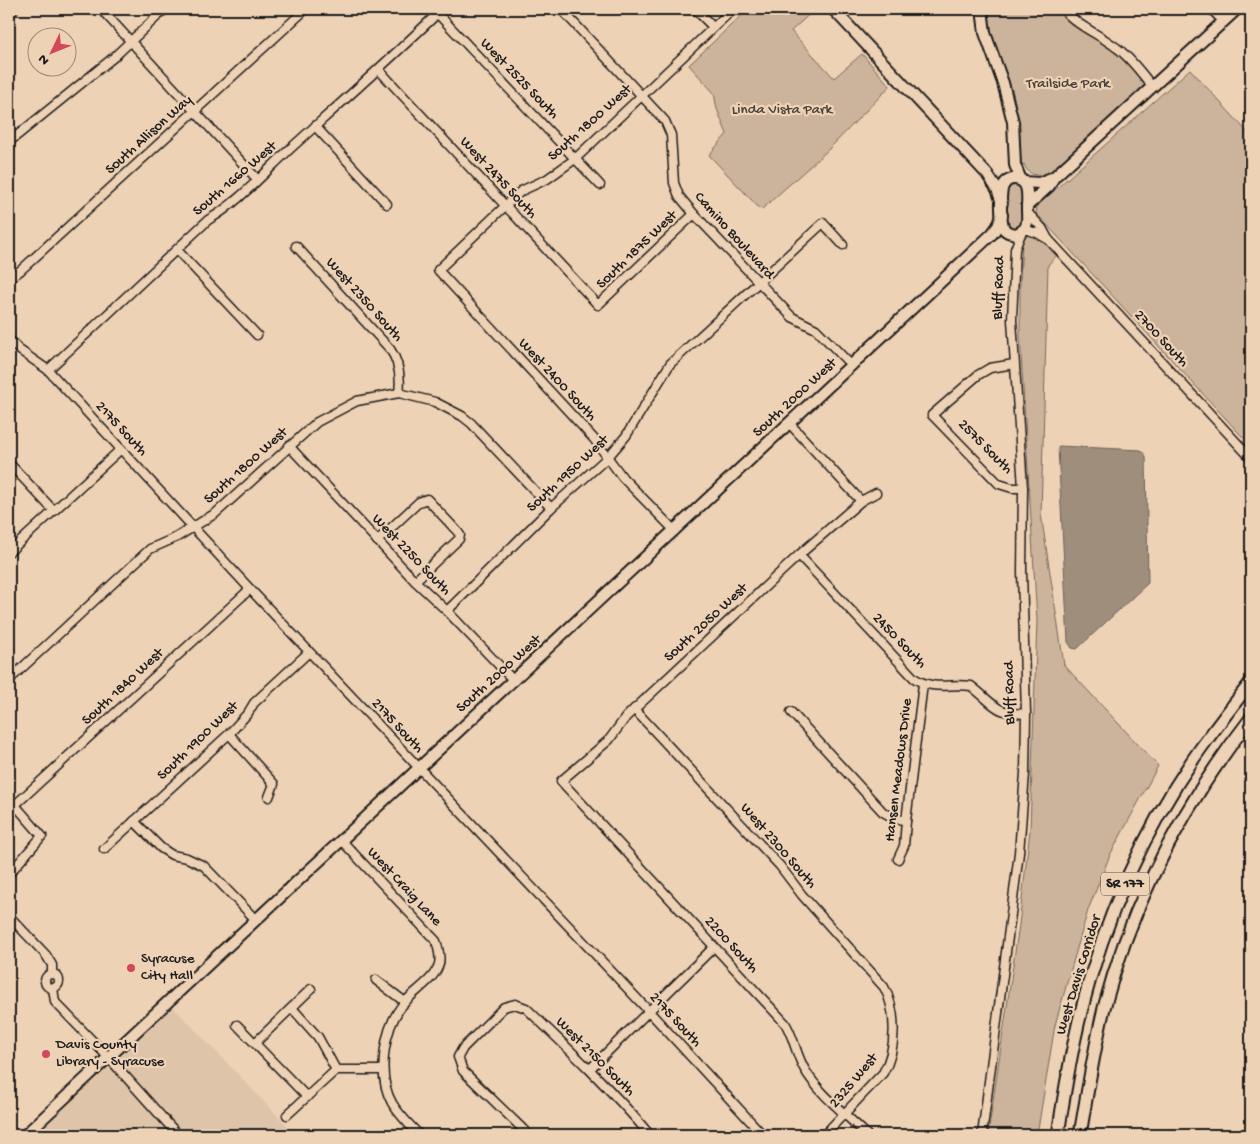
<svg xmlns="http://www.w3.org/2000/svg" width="1260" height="1144" font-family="'Gochi Hand',sans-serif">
<rect width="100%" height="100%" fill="#eed2b5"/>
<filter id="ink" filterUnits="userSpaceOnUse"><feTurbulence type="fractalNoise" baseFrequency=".02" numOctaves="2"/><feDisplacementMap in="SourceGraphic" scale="10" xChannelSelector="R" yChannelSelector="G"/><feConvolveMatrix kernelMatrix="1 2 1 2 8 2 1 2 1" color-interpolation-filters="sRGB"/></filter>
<g filter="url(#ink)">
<path fill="#dec4a9" d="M173 1007 296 1135H36Z"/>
<g fill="#ccb49c" stroke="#74685c">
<path d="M748 9H815L791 31 834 78 862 54 890 86 828 150 761 210 709 155 727 134 717 109 714 93 689 65Z"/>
<path d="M988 9H1063L1119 49 1152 86 1046 175C1036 175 1028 176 1024 164H1021L1019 122 1013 93 992 34Z"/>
<path d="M1190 69 1251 136V446L1036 213 1037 207 1039 204Z"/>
<path d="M1017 183 1023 188V222L1020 226 1013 229 1008 225 1006 221V190L1010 184Z"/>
<path d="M1029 234 1039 237 1057 255 1048 265 1041 514 1064 665 1158 766 1110 855 1088 910 1055 1025 1037 1135H988L1019 925 1030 830 1037 620 1020 336V282L1022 243 1024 238Z"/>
</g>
<path fill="#a08e7d" stroke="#6b6056" d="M1059 446 1141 450 1146 456 1148 583 1077 649 1072 648 1068 642 1058 448Z"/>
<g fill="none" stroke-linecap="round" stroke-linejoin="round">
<defs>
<g id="minor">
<path d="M101 9 257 179"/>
<path d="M561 9 665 121 671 135 674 183 679 196 694 214 792 317 816 329 852 366"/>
<path d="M695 9 713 27"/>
<path d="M1063 9C1077 26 1099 34 1117 48 1130 57 1141 73 1152 86"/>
<path d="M1211 9 1223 21"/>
<path d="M437 13 600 185"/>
<path d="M9 14 14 9"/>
<path d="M379 70 598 305 694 214"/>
<path d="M315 126 387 204"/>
<path d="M9 142 114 57 165 9"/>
<path d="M1027 212 1042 228 1048 239"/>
<path d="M1024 229 1037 233 1049 240 1251 458"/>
<path d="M296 246 390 349C399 362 401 378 399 393"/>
<path d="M177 250 257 335"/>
<path d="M9 279 21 270 306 9"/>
<path d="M9 339 18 349 48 370 250 589 645 1007 763 1135"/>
<path d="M1014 364 990 368 978 375 932 415 999 484 1012 488H1023"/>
<path d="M48 370 208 220C237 204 266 171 291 148 342 102 393 57 442 9"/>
<path d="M790 424 861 501"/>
<path d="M289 446 415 581 447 611 514 681"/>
<path d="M9 463 54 511"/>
<path d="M675 531 623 478 594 439 438 270 521 191 547 179 575 159 733 9"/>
<path d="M377 541 419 502 427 499 457 531 460 535 459 539 415 581"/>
<path d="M9 552 121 449"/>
<path d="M799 555 914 678C933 691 950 683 971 686 995 704 993 713 1026 714"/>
<path d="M447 611 551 508 608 457 626 436 670 364 823 223 843 245"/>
<path d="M9 680 150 549 177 537 216 513 317 422 357 401 399 393 435 402 462 416 471 423 551 508"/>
<path d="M634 709 780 866 802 895 884 987C897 1011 897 1050 883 1073L824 1135"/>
<path d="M791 712 883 812 892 817 906 821"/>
<path d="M229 734 274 784 269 797"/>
<path d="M9 798 42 836 9 874"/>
<path d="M15 805 250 589"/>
<path d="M134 821 161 848 172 855 187 858 204 866 256 920"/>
<path d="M342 841 436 941C438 948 441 956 439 964 435 979 416 990 406 1001 384 1024 376 1074 392 1103 399 1115 410 1125 419 1135"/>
<path d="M104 849 229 734 248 713 254 703 309 652"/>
<path d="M898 859 904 846 906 821 923 684"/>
<path d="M9 916 46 955 52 965V973"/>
<circle cx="52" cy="981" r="7"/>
<path d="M376 980 405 1002"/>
<path d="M53 988 55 1002 109 1058 178 1135"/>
<path d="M292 1008 318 1037 336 1070"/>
<path d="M237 1025 307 1097"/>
<path d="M255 1043 311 989"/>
<path d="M590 1069 714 947"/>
<path d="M336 1070H383"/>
<path d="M287 1115 336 1070"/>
<path d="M529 1135 463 1071 458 1057 463 1048 504 1007 515 1004 526 1008C569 1049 612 1090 650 1135"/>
<path d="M867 1135C847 1115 819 1094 805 1070 796 1055 794 1037 785 1023L561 781 609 740 626 717 799 555 861 501 876 493"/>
<path d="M982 1135 1019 853 1025 773 1026 714 1022 571 1023 488 1012 320 1015 249 1022 231"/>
</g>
<g id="major">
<path d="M833 9 987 174 997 189 1002 203"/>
<path d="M982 9 985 33 1003 83 1013 122 1015 165 1021 180"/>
<path d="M1012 179C1031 178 1027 197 1027 210 1027 215 1028 222 1026 226 1024 231 1020 232 1016 234 1012 233 1008 233 1005 230 1000 224 1000 193 1003 186 1005 182 1008 180 1012 179Z"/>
<path d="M1024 182 1039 183 1054 177"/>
<path d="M1027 206 1049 186 1054 177 1237 9"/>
<path d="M25 1135 992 234 998 226 1002 215"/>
</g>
<g id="highway">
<path d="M1058 1135C1064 1094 1071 1053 1081 1012 1104 919 1145 827 1201 748 1217 726 1234 704 1251 682"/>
<path d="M1080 1135C1087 1093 1094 1050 1104 1008 1132 902 1184 804 1251 718"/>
</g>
</defs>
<use href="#minor" stroke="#1c1c1c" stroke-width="11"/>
<use href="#major" stroke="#1c1c1c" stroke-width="14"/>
<use href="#highway" stroke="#1c1c1c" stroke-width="15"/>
<use href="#minor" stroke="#eed2b5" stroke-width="8"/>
<use href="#major" stroke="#eed2b5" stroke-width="10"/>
<use href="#highway" stroke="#eed2b5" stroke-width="11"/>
</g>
</g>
<g fill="#d1495b" stroke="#eed2b5" stroke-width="2">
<circle cx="131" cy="968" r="5"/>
<circle cx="46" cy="1054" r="5"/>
</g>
<g text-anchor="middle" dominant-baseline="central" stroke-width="4.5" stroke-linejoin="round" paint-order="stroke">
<rect fill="#eed2b5" stroke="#5b534a" stroke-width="1" x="1101" y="872.5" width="48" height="23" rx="4"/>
<g font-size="14" font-weight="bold" fill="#1c1c1c">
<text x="1125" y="884">SR 177</text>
</g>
<g font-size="15" fill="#1c1c1c" stroke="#eed2b5">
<text transform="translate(519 79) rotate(46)">West 2525 South</text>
<text transform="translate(590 123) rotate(-42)">South 1800 West</text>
<text transform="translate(149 135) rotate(-42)">South Allison Way</text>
<text transform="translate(498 178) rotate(47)">West 2475 South</text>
<text transform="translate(235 179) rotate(-41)">South 1660 West</text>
<text transform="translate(734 236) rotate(48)">Camino Boulevard</text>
<text transform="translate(637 250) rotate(-44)">South 1875 West</text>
<text transform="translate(999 288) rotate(-88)">Bluff Road</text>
<text transform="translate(364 300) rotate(48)">West 2350 South</text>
<text transform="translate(1161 339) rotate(47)">2700 South</text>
<text transform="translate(557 380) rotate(47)">West 2400 South</text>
<text transform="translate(795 398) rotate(-43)">South 2000 West</text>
<text transform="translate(121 429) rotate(47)">2175 South</text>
<text transform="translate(985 447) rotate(45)">2575 South</text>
<text transform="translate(246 466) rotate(-42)">South 1800 West</text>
<text transform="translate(568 474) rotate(-43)">South 1950 West</text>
<text transform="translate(411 555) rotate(46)">West 2250 South</text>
<text transform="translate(706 623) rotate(-43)">South 2050 West</text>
<text transform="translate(899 641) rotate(46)">2450 South</text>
<text transform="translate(499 674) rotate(-42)">South 2000 West</text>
<text transform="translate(123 687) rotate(-43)">South 1840 West</text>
<text transform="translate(1010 693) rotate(-91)">Bluff Road</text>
<text transform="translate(397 726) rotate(47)">2175 South</text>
<text transform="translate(198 741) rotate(-44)">South 1900 West</text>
<text transform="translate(899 770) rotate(-83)">Hansen Meadows Drive</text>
<text transform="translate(778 846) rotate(49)">West 2300 South</text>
<text transform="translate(404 887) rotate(47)">West Craig Lane</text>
<text transform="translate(731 945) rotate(47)">2200 South</text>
<text transform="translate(1079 975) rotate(-73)">West Davis Corridor</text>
<text transform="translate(675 1020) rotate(47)">2175 South</text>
<text transform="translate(595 1057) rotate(45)">West 2150 South</text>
<text transform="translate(854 1081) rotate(-50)">2325 West</text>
</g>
<g font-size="15" fill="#48423c" stroke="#eed2b5">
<text x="1068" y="84">Trailside Park</text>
<text x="782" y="110">Linda Vista Park</text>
</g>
<g font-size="15" fill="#1c1c1c" stroke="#eed2b5" text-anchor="start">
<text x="141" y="959">Syracuse<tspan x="141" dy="17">City Hall</tspan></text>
<text x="56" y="1045">Davis County<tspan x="56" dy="17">Library - Syracuse</tspan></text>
</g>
</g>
<rect width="1260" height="1144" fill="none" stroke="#eed2b5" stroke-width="30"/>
<rect x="15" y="15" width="1230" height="1114" fill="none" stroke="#1c1c1c" stroke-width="2" filter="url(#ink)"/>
<g transform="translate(52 52) rotate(227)"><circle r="24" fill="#eed2b5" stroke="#9a8978"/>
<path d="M0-4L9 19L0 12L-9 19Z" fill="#d1495b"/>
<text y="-8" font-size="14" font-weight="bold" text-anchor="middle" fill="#1c1c1c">N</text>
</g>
</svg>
